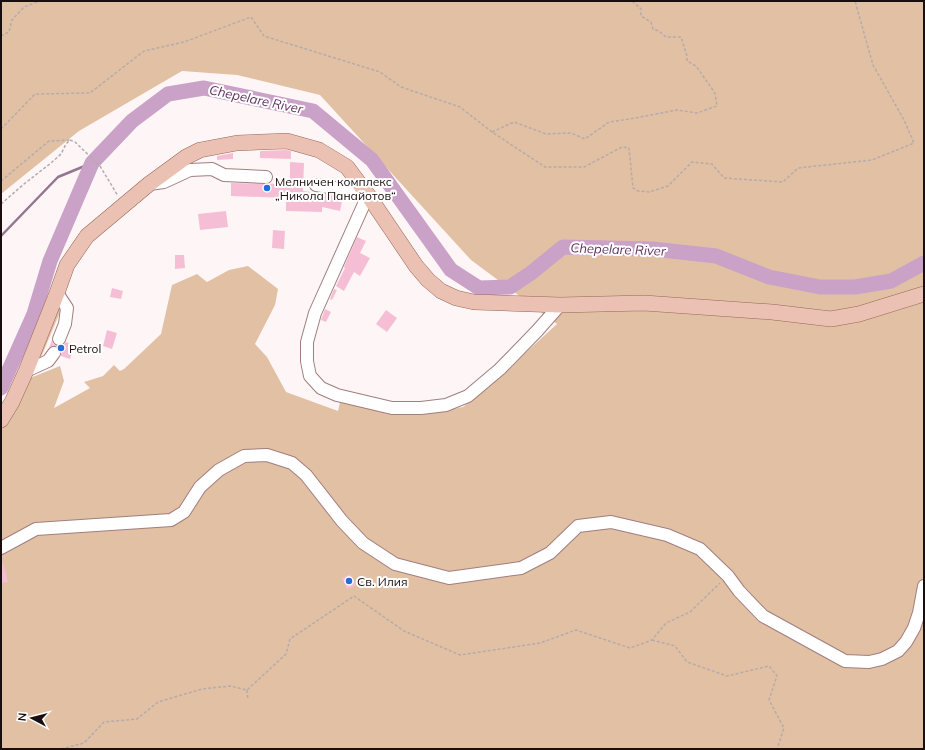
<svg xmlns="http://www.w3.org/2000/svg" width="925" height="750" font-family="Mulish,sans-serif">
<rect width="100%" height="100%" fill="#fef6f6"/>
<g fill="#e2c0a3">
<path d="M1 1H924V749H1V420L25 380 60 366 64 381 54 408 90 388 84 382 103 376 114 365 120 371 124 369 161 334 172 285 197 274 207 282 229 270 248 266 278 289 275 305 255 344 267 357 286 392 338 411 341 398 415 414 437 412 463 407 487 388 557 324 471 260 320 95 237 75 182 71 79 131 1 194Z"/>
<path d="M58 302 60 312 42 355 37 360Z"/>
</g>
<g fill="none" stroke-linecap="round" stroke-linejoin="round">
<path stroke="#957590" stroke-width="2.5" d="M1 236 58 177 92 163"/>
<path stroke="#caa1c7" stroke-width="15" d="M1 388 34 314 50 261 92 163 132 121 168 94 204 88 313 111 372 160 451 270 479 288 510 287 531 273 563 247 653 249 716 256 769 277 820 287H855L891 281 924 263"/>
</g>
<g fill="#f6bed5">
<path d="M286 150 291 151V159L260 158V151Z"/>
<path d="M233 153V159L217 160V156Z"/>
<path d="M290 162 304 163 303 191 343 196 340 211 322 207V212L286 211V198L231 196V183L290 184Z"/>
<path d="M226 211 228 227 200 230 198 214Z"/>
<path d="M273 230 285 231 284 249 272 248Z"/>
<path d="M357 237 366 241 360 253 370 258 360 276 354 272 344 291 336 286 345 268 344 267Z"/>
<path d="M175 255H184L185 268 175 269Z"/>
<path d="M112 288 123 291 121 299 110 297Z"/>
<path d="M334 289 337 290 332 300 330 299Z"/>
<path d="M325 309 331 312 326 322 321 320Z"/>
<path d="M386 310 397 318 387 332 376 324Z"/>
<path d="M107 330 117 333 112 349 103 346Z"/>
<path d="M52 340 53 344 57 346 63 345 66 342 75 345 70 359 61 356V350L58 347 55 346 49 348Z"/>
<path d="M1 563H3L8 582 1 583Z"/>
<path d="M350 574 356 585 347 589 342 578Z"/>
</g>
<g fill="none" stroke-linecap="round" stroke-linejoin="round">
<defs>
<g id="minor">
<path d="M149 184 164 182 190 170 212 169 224 175 266 177"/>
<path d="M316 185 342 189 363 187"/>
<path d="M368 195 315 313 307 342V361L310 376 321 388 337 395 392 408H421L446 405 468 396 500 369 537 331 560 305"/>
<path d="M57 293 67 308 65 324 59 339"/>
<path d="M26 371 48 361 54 353"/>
<path d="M1 548 36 529 171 520 184 512 200 487 219 470 244 456 267 455 292 463 306 475 342 521 363 543 395 564 449 578 521 568 550 553 578 526 611 522 667 535 700 549 728 576 739 591 763 616 845 661 869 662 882 659 898 651 906 642 914 628 919 613 924 586"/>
</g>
<path id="major" d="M1 420 12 402 26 371 57 293 67 265 87 236 149 184 186 157 200 150 237 143 287 141 319 150 347 167 368 195 416 266 428 280 441 291 456 298 474 302 560 305 644 303 772 312 831 319 859 314 924 294"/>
</defs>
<use href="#minor" stroke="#a17e7f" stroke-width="14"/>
<use href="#major" stroke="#996758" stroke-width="16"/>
<g stroke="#b5abab" stroke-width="1.5" stroke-dasharray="3 2" stroke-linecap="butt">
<path d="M1 36 9 32 12 20 24 7 40 1"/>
<path d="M1 129 35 94 90 93 144 51 184 42 251 17 264 36 380 72 401 87 460 107 492 132 545 167H584L622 147 629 148 633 188 638 191 649 192 668 186 692 162 712 164 724 178 783 182 798 168 872 160 914 143 904 120 873 65 855 1"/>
<path d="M492 132 514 122 546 134 571 133 585 139 609 122 630 119 677 110 697 113 717 106 715 93 696 66 687 61V56L681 37H666L659 31 653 29 651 22 641 16V9L632 1"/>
<path d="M1 181 49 141 70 140"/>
<path d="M1 204 24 184 51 163 61 154 66 144 70 140 75 142 100 166 118 196"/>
<path d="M652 640 675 646 687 662 727 676 769 666 777 676 769 700 784 728 777 749"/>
<path d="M247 690 248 700"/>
<path d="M61 749 84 743 104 722 137 719 158 702 202 689 230 686 247 690 286 654 290 639 354 596 404 631 460 655 540 643 576 630 630 648 652 640 666 623 690 612 720 583"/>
</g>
<use href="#minor" stroke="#fff" stroke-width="12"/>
<use href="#major" stroke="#ebc1b3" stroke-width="15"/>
</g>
<g fill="#256eda" stroke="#fff" stroke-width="1.5">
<circle cx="267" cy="188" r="4"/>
<circle cx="61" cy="348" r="4"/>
<circle cx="349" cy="581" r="4"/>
</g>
<g text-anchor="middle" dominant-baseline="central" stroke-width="4" stroke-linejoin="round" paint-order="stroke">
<g font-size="12" fill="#1a0d0e" stroke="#fff" text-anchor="start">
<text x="275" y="181">Мелничен комплекс<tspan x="275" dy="14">„Никола Панайотов“</tspan></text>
<text x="69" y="348">Petrol</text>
<text x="357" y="581">Св. Илия</text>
</g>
<g font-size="13" font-style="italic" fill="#633161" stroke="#fff">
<text transform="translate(256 99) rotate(12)">Chepelare River</text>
<text transform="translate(618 249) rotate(2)">Chepelare River</text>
</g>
</g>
<rect width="925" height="750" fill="none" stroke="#1a0d0e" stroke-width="4"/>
<g transform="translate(32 718) rotate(277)" stroke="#ffffff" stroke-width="3" paint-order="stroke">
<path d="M0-3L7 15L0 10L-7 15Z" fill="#1a0d0e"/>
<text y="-6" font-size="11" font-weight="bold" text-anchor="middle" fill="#1a0d0e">N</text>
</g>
</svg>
